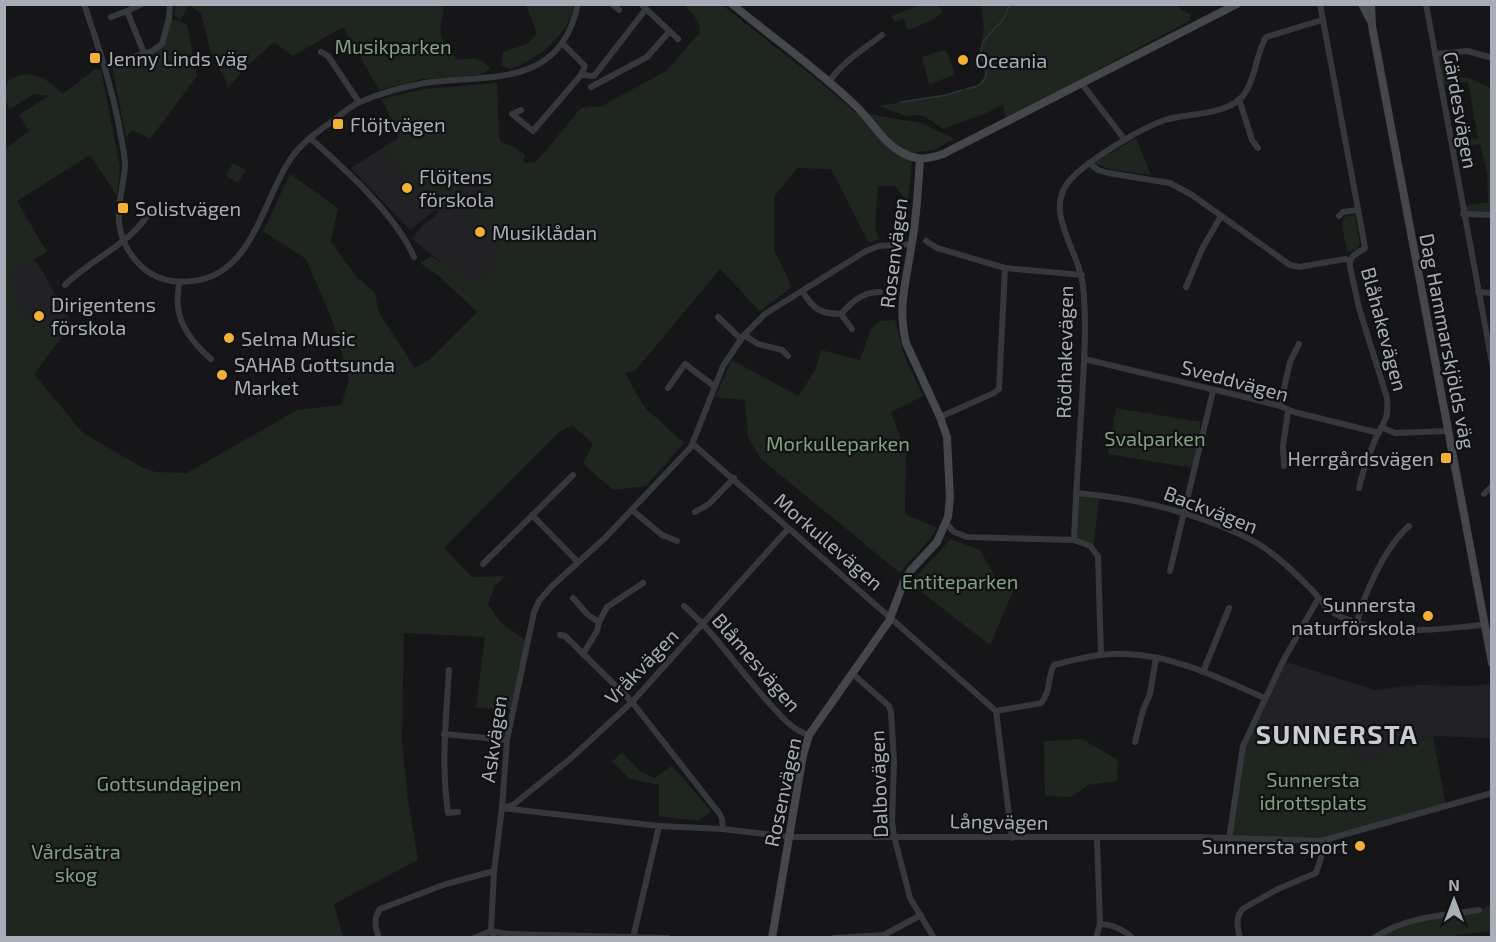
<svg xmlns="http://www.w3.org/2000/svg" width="1496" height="942" font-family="'Exo 2',sans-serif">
<rect width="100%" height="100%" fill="#161618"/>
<g fill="#222225">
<path d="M406 133 455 161 437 208 410 230 351 168Z"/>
<path d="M462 163 548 221 494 304 412 239 424 224 435 217Z"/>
<path d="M4 254 37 262 75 329 31 359 5 303Z"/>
<path d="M1283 661 1375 690 1416 685 1472 686 1489 684 1491 695V738L1433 736 1358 763 1350 739 1288 741 1272 737 1250 728Z"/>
</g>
<g fill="#1e261f">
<path d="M176 4 443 5C445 15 439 25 441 35 442 41 453 54 457 60 469 58 483 56 490 69L480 75 422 79 379 90 343 27 293 56 274 42 245 68 227 89 226 81 211 53 201 13 189 5 182 18 179 20 174 14Z"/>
<path d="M1175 4 1183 11 1191 14 1189 21 1071 84 1005 117 1003 104C986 116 963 120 943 129L924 116 916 115 909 117 878 106 947 95 982 83 985 79 986 72 980 52 984 27 981 5Z"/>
<path d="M526 5H574C566 38 541 57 511 69L501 65 503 52 527 44 537 34Z"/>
<path d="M685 5H722L825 86 855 112 922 123 954 139 934 150 918 152 912 161 908 202 895 186H878L875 228 879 239 869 243 831 169 797 168 774 197V250L792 287 760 311 720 269 635 371 625 373 645 408 684 443 646 486 613 490 583 464 593 444 572 425 558 433 444 548 472 577 506 576 495 586 488 604 499 621 528 642 512 709 476 708 485 637 404 633 402 742 408 801 418 860 334 904 343 937 5 938V149L29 131 19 115 49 96 34 94 10 109C3 98 5 92 9 80 31 67 46 78 63 94L95 69 101 70 120 167 117 196 90 155 17 201 47 252 12 272 19 314 51 322 61 338 34 374 83 433 143 468 156 472 187 473 297 410 341 405 349 380 333 322 306 259 263 231 290 174 338 208 331 242 356 276 375 293 379 313 415 368 429 360 477 312 440 277 420 263 431 256 474 283C497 276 497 251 497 231L482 221 477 220 469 212 467 207 469 204 489 211 494 197 490 191 464 178 453 196 454 212 422 188 384 152 398 139V131L381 99 425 89 497 83 499 136 501 142 512 146 525 155 523 161 525 163 536 162 581 108 591 106 600 107 666 71 700 32 698 21Z"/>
<path d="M919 5H937L943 12 931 21 908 30 903 18 895 22 892 16Z"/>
<path d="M169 18 187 24 197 76 150 139 132 130 126 138 112 65 157 48Z"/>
<path d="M944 50 948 54 955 75 929 84 922 57Z"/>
<path d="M1444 53 1449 78C1473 75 1474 82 1491 88V215L1463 214 1462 206 1488 202 1487 173 1480 144 1452 149 1451 143 1478 138 1468 82 1440 86 1435 54Z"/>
<path d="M1136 138 1151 175 1109 169 1094 163Z"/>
<path d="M233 163 246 170 238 183 226 176Z"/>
<path d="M1355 215 1360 244 1356 250 1347 251 1342 226 1344 217Z"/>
<path d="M895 320 904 355 923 396 891 412 906 453 905 514 937 528C926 547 912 557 900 573L761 459 748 437 745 400 715 397 732 360 798 396 815 371 821 350 860 360 870 331 879 321Z"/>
<path d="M1116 408 1201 422 1193 468 1108 454Z"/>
<path d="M1076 493 1100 495 1093 548 1074 540Z"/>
<path d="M950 539 980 550 998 582 1014 589 990 645 911 584C922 567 938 556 950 539Z"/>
<path d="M1250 728 1288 741 1351 739 1358 763 1433 736 1446 806 1321 841 1229 839 1243 746Z"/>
<path d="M1082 739 1118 760 1117 781 1088 785 1071 797 1045 796 1044 741Z"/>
<path d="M622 752 641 772 654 778 672 766 711 811 698 821 659 816V785L630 779 612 762Z"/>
<path d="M1491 905V931L1456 935 1451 938 1384 937 1383 932 1410 921 1479 910Z"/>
</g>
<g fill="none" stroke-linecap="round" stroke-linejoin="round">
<g stroke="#2c353c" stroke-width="1.5">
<path d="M966 89C972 88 979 87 983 81 991 71 979 60 981 49 983 37 994 30 1001 22 1005 17 1007 10 1010 4"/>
<path d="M901 102 947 95 962 90"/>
</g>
<g stroke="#37383d" stroke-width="6">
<path d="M84 4C98 45 111 84 119 126 121 138 124 150 125 162 125 185 115 207 120 229 124 247 135 263 150 273 164 282 178 283 193 281 251 275 262 204 288 163 298 146 314 134 330 123 339 116 349 107 360 102 380 93 403 87 425 83 490 74 560 89 578 4"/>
<path d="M612 4 619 10"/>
<path d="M1320 4 1363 236 1365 248C1357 254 1349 255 1350 267L1359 308 1387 398C1389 420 1384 420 1376 438 1369 454 1363 470 1359 488"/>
<path d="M1426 4 1492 363"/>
<path d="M646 9 678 39"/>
<path d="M127 11 142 4"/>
<path d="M111 17 127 11 144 53"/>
<path d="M321 52 328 56 359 102"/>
<path d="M1435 54 1468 51 1492 58"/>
<path d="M106 66 152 51 162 44 169 18 170 4"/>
<path d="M581 75 594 76 646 9 641 4"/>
<path d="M829 82C842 62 864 49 882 35"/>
<path d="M1082 84 1125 140"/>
<path d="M591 87 647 57 669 32"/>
<path d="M1239 99 1252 140 1258 148"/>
<path d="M521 110 512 114 533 131 581 75 585 66 562 43"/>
<path d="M310 138C344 168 396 215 414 257"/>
<path d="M1089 163 1098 170 1108 173 1170 183 1192 195 1290 265 1299 267 1345 259 1350 261"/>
<path d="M1463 214 1492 215"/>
<path d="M1339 216 1343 212 1358 210"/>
<path d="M926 241 937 248 1005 268 1082 275"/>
<path d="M179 283C178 291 177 299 178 307 180 327 196 346 211 359"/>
<path d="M65 285C93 257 133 244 152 208"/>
<path d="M1186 287 1202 249 1221 216"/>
<path d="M802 291C813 308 819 314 841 314L852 329"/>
<path d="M1478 292 1492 293"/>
<path d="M841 314C851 303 863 291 880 292"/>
<path d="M718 317 741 339"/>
<path d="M744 335 758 344 782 350 788 356"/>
<path d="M1084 359 1241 396 1280 406 1294 412 1379 433"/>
<path d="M668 388 685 364 714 386"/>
<path d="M1280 406 1290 362 1299 344"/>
<path d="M940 417 994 393 999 389 1005 268"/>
<path d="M1383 428 1395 433 1447 431"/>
<path d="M693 444 996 711 1012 838"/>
<path d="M1284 466 1283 446 1288 411"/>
<path d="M1076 493C1126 497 1172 507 1218 525 1236 532 1255 540 1270 552 1285 563 1298 576 1311 589 1320 599 1328 611 1341 617 1389 638 1433 629 1484 625"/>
<path d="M1484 494 1492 486"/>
<path d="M632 510 662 535 677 541"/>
<path d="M695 512 709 504 734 478"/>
<path d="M532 515 578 562"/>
<path d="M946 523 954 532 967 537 1074 540"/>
<path d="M483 564 573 475"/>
<path d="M1170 571 1213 391"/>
<path d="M573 598 588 615 599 622 597 631 583 654"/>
<path d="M684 606C716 634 741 673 770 704 782 717 792 730 809 735"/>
<path d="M599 622 607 607 643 583"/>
<path d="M1357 622C1365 592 1385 547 1409 526"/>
<path d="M560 635 565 636 632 702 719 813 722 819 723 829"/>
<path d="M1101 655 1098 556 1090 546 1074 540C1076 493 1079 446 1082 400 1084 362 1087 323 1083 286 1080 251 1042 211 1070 180 1087 161 1138 130 1162 121 1184 113 1221 116 1240 99 1256 83 1255 55 1266 37L1322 20"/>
<path d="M449 670C446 718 441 765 448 813L458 812"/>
<path d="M1203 672 1229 608"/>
<path d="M853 674 889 706 891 712 894 761 892 822 894 836 910 898 934 938"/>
<path d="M996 711 1041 703C1051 692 1047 678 1054 665 1075 659 1105 652 1127 654 1176 656 1221 679 1265 698"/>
<path d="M444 734 507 740"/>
<path d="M1135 742 1143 710 1150 694 1156 658"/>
<path d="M505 807 513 805 570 759 632 702 788 529"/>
<path d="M502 808 659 826 723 829 790 837H1200L1321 841 1492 793"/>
<path d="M1229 839 1243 746 1283 661 1318 599"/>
<path d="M1100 924C1114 925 1122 929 1133 938"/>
<path d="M379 938C375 927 373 919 380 909L446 884 494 871"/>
<path d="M474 938 491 931 507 934 668 938"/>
<path d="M495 938 491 931 494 871 502 808 507 740 534 612 539 601 552 586 605 538 691 447 723 366 744 335 765 314 866 251 879 246 912 244"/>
<path d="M633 938 659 826"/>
<path d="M834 938 884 935 921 915"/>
<path d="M1096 938 1100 924 1097 838"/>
<path d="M1240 938C1237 926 1235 916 1244 908L1278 889 1316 873 1321 858V841"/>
<path d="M1374 938C1405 917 1443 915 1479 910"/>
</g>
<g stroke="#45474d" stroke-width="8">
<path d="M732 4C774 39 819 70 858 108 873 123 883 143 903 153 917 161 929 159 943 154L1237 4"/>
<path d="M1362 4 1370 20"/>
<path d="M1371 4 1372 26 1492 663"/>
<path d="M772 938 803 755 809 735 889 621 904 581 911 570 937 542 948 517 950 498 947 437 940 417 906 343C897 306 907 278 912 242 917 215 918 186 920 159"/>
</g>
</g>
<g fill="#f2b134" stroke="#111113" stroke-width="2">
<rect x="89" y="52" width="12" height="12" rx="3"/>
<circle cx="963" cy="60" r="6"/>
<rect x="332" y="118" width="12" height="12" rx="3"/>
<circle cx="407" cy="188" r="6"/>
<rect x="117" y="202" width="12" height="12" rx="3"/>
<circle cx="480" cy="232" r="6"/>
<circle cx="39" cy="316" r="6"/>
<circle cx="229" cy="338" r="6"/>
<circle cx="222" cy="375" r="6"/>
<rect x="1440" y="452" width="12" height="12" rx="3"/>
<circle cx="1428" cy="616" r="6"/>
<circle cx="1360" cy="846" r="6"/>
</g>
<g text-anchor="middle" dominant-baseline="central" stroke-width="4.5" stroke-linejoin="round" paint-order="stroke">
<g font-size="20" fill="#7fa381" stroke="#111113">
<text x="393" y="46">Musikparken</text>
<text x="1155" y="438">Svalparken</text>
<text x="838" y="443">Morkulleparken</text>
<text x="960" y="581">Entiteparken</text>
<text x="1313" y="779">Sunnersta<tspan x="1313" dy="23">idrottsplats</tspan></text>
<text x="169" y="783">Gottsundagipen</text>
<text x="76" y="851">Vårdsätra<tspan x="76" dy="23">skog</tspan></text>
</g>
<g font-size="20" fill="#a8adb8" stroke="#111113" text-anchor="start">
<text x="107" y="58">Jenny Linds väg</text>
<text x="975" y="60">Oceania</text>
<text x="350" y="124">Flöjtvägen</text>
<text x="419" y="176">Flöjtens<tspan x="419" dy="23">förskola</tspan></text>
<text x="135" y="208">Solistvägen</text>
<text x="492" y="232">Musiklådan</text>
<text x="51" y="304">Dirigentens<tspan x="51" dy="23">förskola</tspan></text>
<text x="241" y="338">Selma Music</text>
<text x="234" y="364">SAHAB Gottsunda<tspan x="234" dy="23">Market</tspan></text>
<text x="1434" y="458" text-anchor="end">Herrgårdsvägen</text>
<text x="1416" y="604" text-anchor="end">Sunnersta<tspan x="1416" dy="23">naturförskola</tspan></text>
<text x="1348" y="846" text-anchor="end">Sunnersta sport</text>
</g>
<g font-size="20" fill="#a8adb8" stroke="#111113">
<text transform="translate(1461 110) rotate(80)">Gärdesvägen</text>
<text transform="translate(893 253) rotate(-83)">Rosenvägen</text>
<text transform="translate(1385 329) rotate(75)">Blåhakevägen</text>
<text transform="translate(1448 341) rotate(79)">Dag Hammarskjölds väg</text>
<text transform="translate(1064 352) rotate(-89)">Rödhakevägen</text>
<text transform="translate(1235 380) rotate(15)">Sveddvägen</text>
<text transform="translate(1211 509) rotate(21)">Backvägen</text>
<text transform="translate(829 541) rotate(41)">Morkullevägen</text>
<text transform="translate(757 662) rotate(49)">Blåmesvägen</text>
<text transform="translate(641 666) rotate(-46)">Vråkvägen</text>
<text transform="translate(493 739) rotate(-82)">Askvägen</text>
<text transform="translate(878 784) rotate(-92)">Dalbovägen</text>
<text transform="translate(782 792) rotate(-78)">Rosenvägen</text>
<text transform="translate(999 821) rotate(1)">Långvägen</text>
</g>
<g font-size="26" font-weight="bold" letter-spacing="1.5" fill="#c9ccd4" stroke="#111113">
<text x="1337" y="733">SUNNERSTA</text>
</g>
</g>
<rect width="1496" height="942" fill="none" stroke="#a8adb8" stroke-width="12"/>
<g transform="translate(1454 900)" stroke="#111113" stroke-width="4.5" paint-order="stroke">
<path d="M0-4.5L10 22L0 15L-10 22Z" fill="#a8adb8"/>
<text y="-9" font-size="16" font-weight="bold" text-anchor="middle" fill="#a8adb8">N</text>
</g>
</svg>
